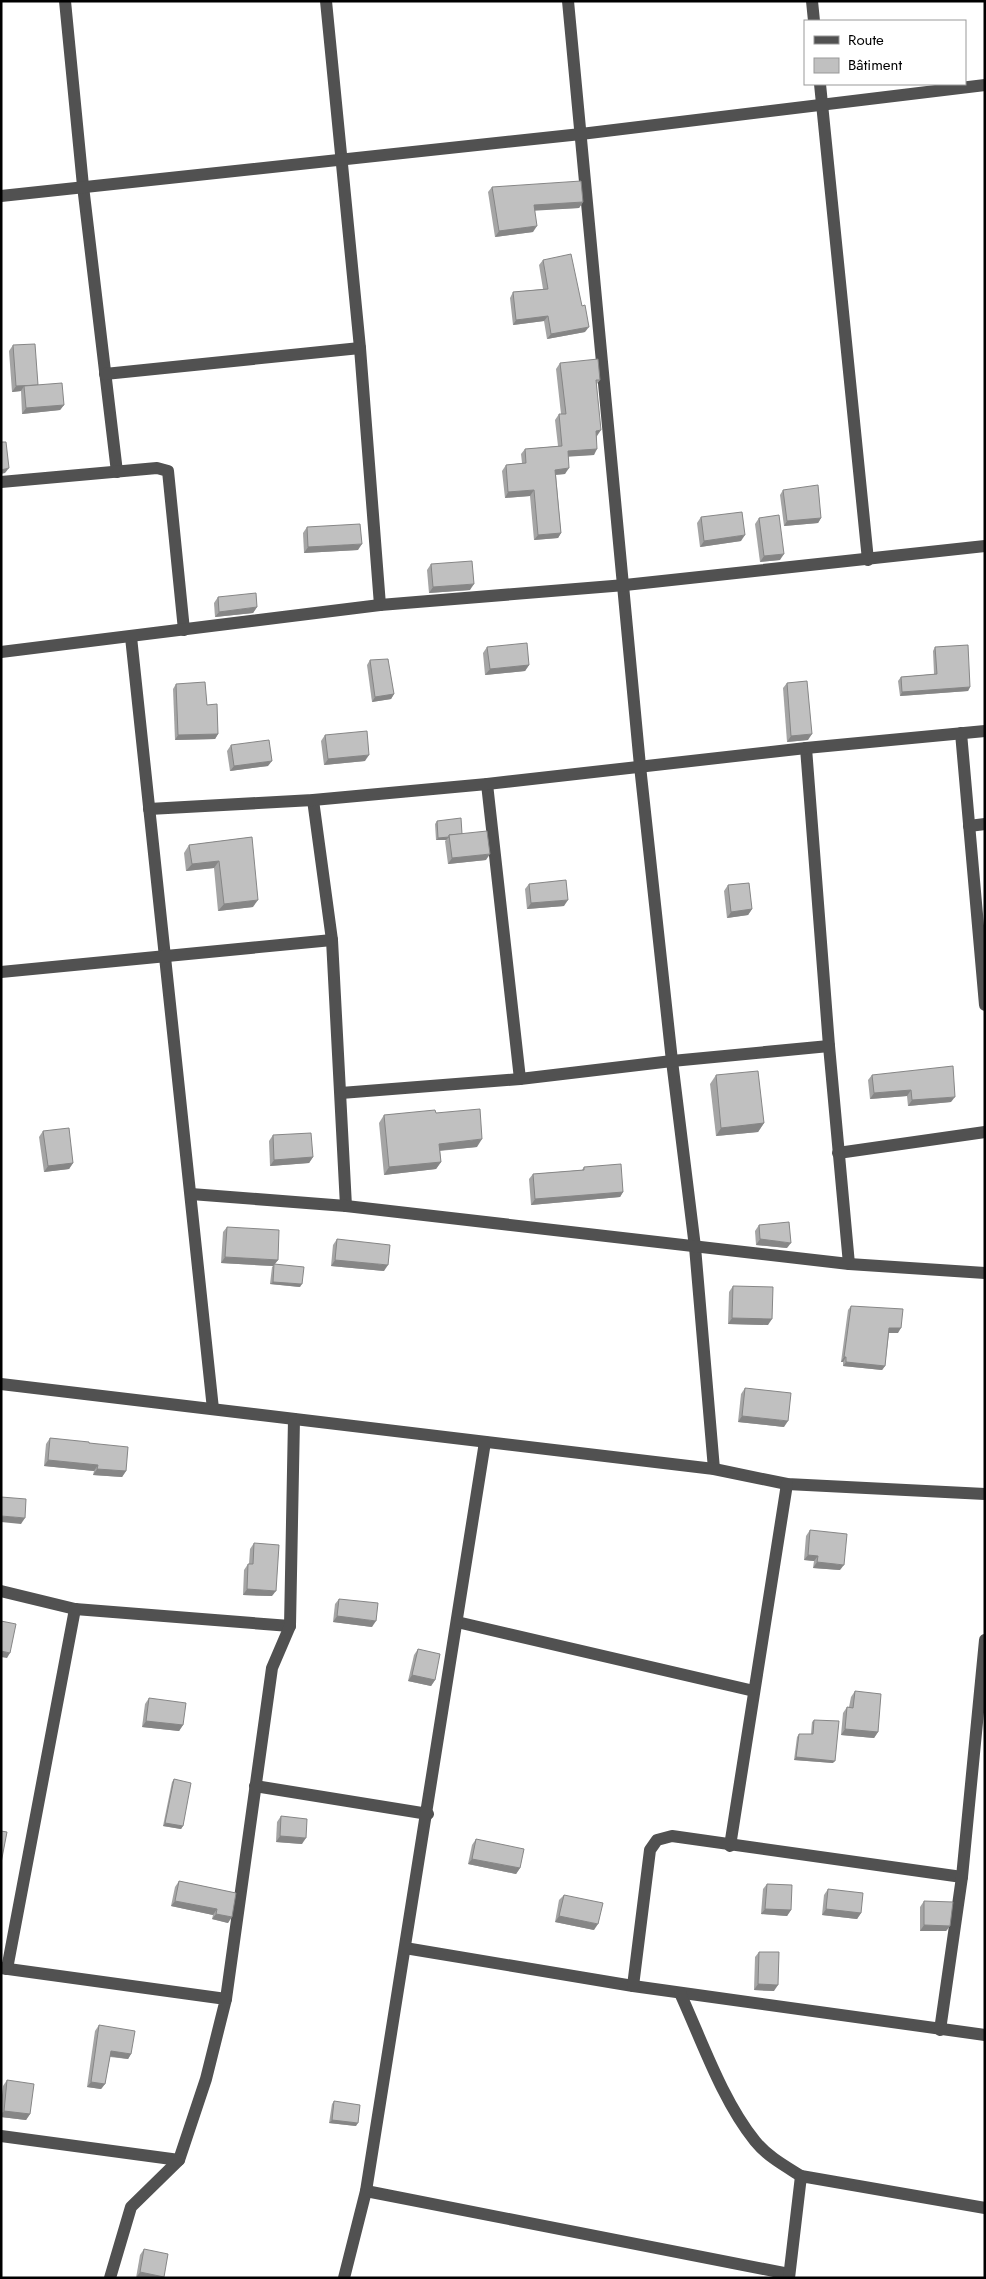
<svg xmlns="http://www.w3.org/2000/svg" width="986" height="2279" font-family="Jost,sans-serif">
<rect width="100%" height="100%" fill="#fff"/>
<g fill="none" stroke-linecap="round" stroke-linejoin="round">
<g stroke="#515151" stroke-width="12">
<path d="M65 1 83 186 117 472"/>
<path d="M326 1 360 348 380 605"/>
<path d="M568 1 640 766 672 1061 695 1247 714 1469"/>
<path d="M812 1 814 21"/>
<path d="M820 84 868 560"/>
<path d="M1 196 581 134 985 85"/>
<path d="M105 374 360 348"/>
<path d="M1 482 157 468 168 471 184 630"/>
<path d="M131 637 213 1409"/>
<path d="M1 652 380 605 625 585 985 546"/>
<path d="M961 733 985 1005"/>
<path d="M806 748 829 1046 849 1264"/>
<path d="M487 784 520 1079"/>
<path d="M313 800 332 940 346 1206"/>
<path d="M149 809 313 800 487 784 806 748 985 731"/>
<path d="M969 826 985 824"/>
<path d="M1 972 332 940"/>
<path d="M341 1093 520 1079 672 1061 829 1046"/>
<path d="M838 1153 985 1132"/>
<path d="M191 1194 346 1206 849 1264 985 1273"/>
<path d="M1 1384 714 1469 787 1484 985 1494"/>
<path d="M1 1591 75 1609 290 1626"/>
<path d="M457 1622 754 1691"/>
<path d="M255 1786 428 1814"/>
<path d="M730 1846 787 1484"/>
<path d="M405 1948 633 1986 985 2035"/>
<path d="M1 1968 226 1999 206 2079 179 2160 131 2207 110 2278"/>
<path d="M7 1969 75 1609"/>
<path d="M633 1986 650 1850 657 1840 672 1836 962 1877"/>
<path d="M680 1993C702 2041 722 2100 755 2141 767 2156 785 2166 801 2176"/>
<path d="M226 1999 272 1668 290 1626 294 1419"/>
<path d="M940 2030 962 1877 985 1640"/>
<path d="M1 2136 179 2160"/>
<path d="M366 2191 789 2274"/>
<path d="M344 2278 366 2191 485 1442"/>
<path d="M789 2278 801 2176 985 2208"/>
</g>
</g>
<g fill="#a5a5a5">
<path d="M492 187 583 202 579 208 535 210 533 232 495 237 488 192Z"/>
<path d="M543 260 585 332 547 339 544 321 513 325 510 298 513 292 543 289 539 265Z"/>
<path d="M13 345 38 385 64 405 60 410 22 414 21 391 12 392 9 351Z"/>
<path d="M560 363 600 380 597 384V436L594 455 568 456 565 474 556 475 561 533 558 538 534 540 530 496 505 498 502 471 506 465 522 463 521 454 525 449 558 446 555 420 559 414H561L556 369Z"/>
<path d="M783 490 821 518 818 523 784 526 780 495Z"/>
<path d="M701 517 741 541 700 547 697 523Z"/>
<path d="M759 518 780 560 760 562 755 524Z"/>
<path d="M307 527 358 550 304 553 303 533Z"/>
<path d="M431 564 470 590 429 593 427 570Z"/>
<path d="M218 597 257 607 253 613 215 617 214 603Z"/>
<path d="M487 647 529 665 525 671 485 675 483 653Z"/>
<path d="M935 647 970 687 968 691 900 696 898 681 901 677 934 674 933 651Z"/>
<path d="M370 660 394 694 391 699 372 702 367 665Z"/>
<path d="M787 683 808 740 787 742 783 688Z"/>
<path d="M176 684 207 705 218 734 215 739 175 740 173 689Z"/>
<path d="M325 735 365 761 324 765 321 741Z"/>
<path d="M231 745 268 766 230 771 227 751Z"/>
<path d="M437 821 462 834 486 860 448 864 445 841 446 840H436L435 824Z"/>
<path d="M252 837 253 907 218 911 214 868 186 871 184 853 189 845Z"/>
<path d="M529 884 564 906 527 909 525 889Z"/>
<path d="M728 885 752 909 748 915 727 918 724 891Z"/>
<path d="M716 1075 764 1123 758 1132 716 1136 710 1084Z"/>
<path d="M872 1075 951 1102 908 1106 907 1096 870 1099 868 1080Z"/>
<path d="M436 1113 477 1147 440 1151 441 1162 436 1169 384 1175 379 1123 384 1115Z"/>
<path d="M43 1131 73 1163 69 1169 44 1172 39 1137Z"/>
<path d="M273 1135 313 1157 309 1163 270 1166 269 1141Z"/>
<path d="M584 1167 623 1192 620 1197 531 1205 529 1179 533 1174 582 1170Z"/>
<path d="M759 1225 787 1248 756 1245 755 1231Z"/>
<path d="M227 1227 278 1260 275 1264 300 1287 270 1284 272 1267 273 1266 221 1263 223 1232Z"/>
<path d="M337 1239 384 1271 331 1266 333 1245Z"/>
<path d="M733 1286 768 1325 728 1324 729 1292Z"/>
<path d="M851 1306 898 1333H889L885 1366 882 1370 843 1366V1362H841L848 1310Z"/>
<path d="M745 1388 784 1427 738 1422 741 1394Z"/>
<path d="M50 1438 89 1443 126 1471 122 1477 93 1475 94 1471 44 1466 46 1444Z"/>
<path d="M810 1530 840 1570 813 1568 814 1561 804 1560 806 1536Z"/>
<path d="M254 1543 272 1596 243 1595 244 1570 248 1564H249L250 1549Z"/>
<path d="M339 1599 372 1627 333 1622 335 1604Z"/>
<path d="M418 1649 435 1680 431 1686 408 1681 414 1655Z"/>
<path d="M855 1691 878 1732 874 1738 841 1735 843 1713 847 1707H849L851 1697Z"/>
<path d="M149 1698 183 1725 179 1731 142 1727 145 1704Z"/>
<path d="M814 1720 833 1763 794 1760 797 1737 799 1734H811L812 1722Z"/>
<path d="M174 1779 183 1826 181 1829 163 1826 172 1782Z"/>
<path d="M281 1816 302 1844 276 1842 277 1822Z"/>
<path d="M476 1839 520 1868 516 1874 468 1864 472 1845Z"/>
<path d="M179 1881 236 1893 228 1923 212 1919 213 1915 171 1906 175 1887Z"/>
<path d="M767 1884 791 1910 787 1916 761 1914 763 1889Z"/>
<path d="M828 1889 861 1913 857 1919 822 1915 824 1895Z"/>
<path d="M564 1895 594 1930 555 1922 559 1900Z"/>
<path d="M924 1901 950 1926 946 1931H920V1907Z"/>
<path d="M759 1952 774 1991 754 1990 755 1957Z"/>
<path d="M99 2025 131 2054 128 2059 110 2057 105 2084 101 2089 87 2087 95 2031Z"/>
<path d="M7 2080 30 2114 26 2120 1 2117V2104L3 2086Z"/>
<path d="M334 2101 356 2126 329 2123 332 2104Z"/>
<path d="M144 2249 164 2277 163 2278H136L140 2255Z"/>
</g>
<g fill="#868686">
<path d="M583 202 579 208 530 211 534 205Z"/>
<path d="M537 226 533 232 495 237 499 231Z"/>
<path d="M548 316 544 321 513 325 516 320Z"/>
<path d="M589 327 585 332 547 339 551 334Z"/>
<path d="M38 385 24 386 21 391 12 392 16 386Z"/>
<path d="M64 405 60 410 22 414 26 408Z"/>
<path d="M601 430 597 436H593L596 431Z"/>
<path d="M597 449 594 455 564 457 568 451Z"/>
<path d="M9 468 5 473 1 474V470Z"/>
<path d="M569 468 565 474 551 475 555 470Z"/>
<path d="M534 490 530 496 505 498 508 492Z"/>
<path d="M821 518 818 523 784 526 787 521Z"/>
<path d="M561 533 558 538 534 540 538 535Z"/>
<path d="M745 535 741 541 700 547 704 541Z"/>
<path d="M362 544 358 550 304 553 308 547Z"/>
<path d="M784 554 780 560 760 562 764 556Z"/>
<path d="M474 584 470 590 429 593 433 587Z"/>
<path d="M257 607 253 613 215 617 219 612Z"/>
<path d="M529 665 525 671 485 675 490 669Z"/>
<path d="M970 687 968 691 900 696 902 692Z"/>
<path d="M394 694 391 699 372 702 375 697Z"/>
<path d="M218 734 215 739 175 740 178 735Z"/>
<path d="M812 734 808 740 787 742 791 736Z"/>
<path d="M369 755 365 761 324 765 328 759Z"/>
<path d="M272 761 268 766 230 771 234 766Z"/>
<path d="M449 837 446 840H436L438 838Z"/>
<path d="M490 854 486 860 448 864 452 858Z"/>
<path d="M219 861 214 868 186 871 192 864Z"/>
<path d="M258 900 253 907 218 911 224 904Z"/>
<path d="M568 900 564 906 527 909 531 903Z"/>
<path d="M752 909 748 915 727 918 731 912Z"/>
<path d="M911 1090 907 1096 870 1099 874 1093Z"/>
<path d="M955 1097 951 1102 908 1106 912 1100Z"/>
<path d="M764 1123 758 1132 716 1136 721 1128Z"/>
<path d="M482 1139 477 1147 434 1151 439 1144Z"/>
<path d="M313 1157 309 1163 270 1166 274 1160Z"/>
<path d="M441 1162 436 1169 384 1175 389 1167Z"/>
<path d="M73 1163 69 1169 44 1172 48 1166Z"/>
<path d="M623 1192 620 1197 531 1205 535 1199Z"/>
<path d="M760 1239 791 1243 787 1248 756 1245Z"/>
<path d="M225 1257 278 1260 273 1266 221 1263Z"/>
<path d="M335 1260 388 1265 384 1271 331 1266Z"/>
<path d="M273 1282 302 1284 300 1287 270 1284Z"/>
<path d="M732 1318 772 1319 768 1325 728 1324Z"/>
<path d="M889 1328H901L898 1333H886Z"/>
<path d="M844 1357H846L843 1362H841Z"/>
<path d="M846 1362 885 1366 882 1370 843 1366Z"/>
<path d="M742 1416 788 1421 784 1427 738 1422Z"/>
<path d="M48 1460 98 1465 94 1471 44 1466Z"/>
<path d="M97 1469 126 1471 122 1477 93 1475Z"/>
<path d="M1 1516 25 1518 21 1524 1 1522Z"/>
<path d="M808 1555 818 1556 814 1561 804 1560Z"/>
<path d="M817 1562 844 1565 840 1570 813 1568Z"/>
<path d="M247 1589 276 1591 272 1596 243 1595Z"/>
<path d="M337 1616 376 1621 372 1627 333 1622Z"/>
<path d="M1 1651 10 1653 7 1658 1 1657Z"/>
<path d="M412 1675 435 1680 431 1686 408 1681Z"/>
<path d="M146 1721 183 1725 179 1731 142 1727Z"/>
<path d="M845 1729 878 1732 874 1738 841 1735Z"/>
<path d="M796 1757 835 1761 833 1763 794 1760Z"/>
<path d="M165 1823 183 1826 181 1829 163 1826Z"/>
<path d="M280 1836 306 1838 302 1844 276 1842Z"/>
<path d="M472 1859 520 1868 516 1874 468 1864Z"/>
<path d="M175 1901 217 1909 213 1915 171 1906Z"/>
<path d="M765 1909 791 1910 787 1916 761 1914Z"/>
<path d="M826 1909 861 1913 857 1919 822 1915Z"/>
<path d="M216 1914 232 1917 228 1923 212 1919Z"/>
<path d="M559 1916 598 1924 594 1930 555 1922Z"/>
<path d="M924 1925 950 1926 946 1931H920Z"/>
<path d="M758 1984 778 1985 774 1991 754 1990Z"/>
<path d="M111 2051 131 2054 128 2059 108 2056Z"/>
<path d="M91 2082 105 2084 101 2089 87 2087Z"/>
<path d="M4 2111 30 2114 26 2120 1 2117V2114Z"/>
<path d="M332 2120 358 2123 356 2126 329 2123Z"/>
<path d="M140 2272 164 2277 163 2278H136Z"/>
</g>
<g fill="#c0c0c0" stroke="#868686">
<path d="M581 181 583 202 534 205 537 226 499 231 492 187Z"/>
<path d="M571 254 582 306 585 305 589 327 551 334 548 316 516 320 513 292 548 289 543 260Z"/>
<path d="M35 344 38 385 16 386 13 345Z"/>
<path d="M598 359 600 380H596L601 430 596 431 597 449 568 451 569 468 555 470 561 533 538 535 534 490 508 492 506 465 526 463 525 449 562 446 559 414H566L560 363Z"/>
<path d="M62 383 64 405 26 408 24 386Z"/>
<path d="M1 442H6L9 468 1 470Z"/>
<path d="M818 485 821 518 787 521 783 490Z"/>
<path d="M742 512 745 535 704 541 701 517Z"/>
<path d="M779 515 784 554 764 556 759 518Z"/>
<path d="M360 524 362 544 308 547 307 527Z"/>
<path d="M472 561 474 584 433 587 431 564Z"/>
<path d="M256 593 257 607 219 612 218 597Z"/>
<path d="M527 643 529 665 490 669 487 647Z"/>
<path d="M968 645 970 687 902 692 901 677 937 674 935 647Z"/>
<path d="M388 659 394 694 375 697 370 660Z"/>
<path d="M807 681 812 734 791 736 787 683Z"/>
<path d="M205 682 207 705 217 704 218 734 178 735 176 684Z"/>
<path d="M367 731 369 755 328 759 325 735Z"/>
<path d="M269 740 272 761 234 766 231 745Z"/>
<path d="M461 818 462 834 449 835V837L438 838 437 821Z"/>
<path d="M487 831 490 854 452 858 449 835Z"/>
<path d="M252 837 258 900 224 904 219 861 192 864 189 845Z"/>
<path d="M566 880 568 900 531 903 529 884Z"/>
<path d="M749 883 752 909 731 912 728 885Z"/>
<path d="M953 1066 955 1097 912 1100 911 1090 874 1093 872 1075Z"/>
<path d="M758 1071 764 1123 721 1128 716 1075Z"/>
<path d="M480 1109 482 1139 439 1144 441 1162 389 1167 384 1115 435 1110 436 1113Z"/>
<path d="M69 1128 73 1163 48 1166 43 1131Z"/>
<path d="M311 1133 313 1157 274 1160 273 1135Z"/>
<path d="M621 1164 623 1192 535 1199 533 1174 584 1170V1167Z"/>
<path d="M789 1222 791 1243 760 1239 759 1225Z"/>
<path d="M227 1227 279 1230 278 1260 225 1257Z"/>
<path d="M337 1239 390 1245 388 1265 335 1260Z"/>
<path d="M274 1264 304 1267 302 1284 273 1282Z"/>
<path d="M733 1286 773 1287 772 1319 732 1318Z"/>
<path d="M851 1306 903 1309 901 1328H889L885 1366 846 1362V1357H844Z"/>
<path d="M745 1388 791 1393 788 1421 742 1416Z"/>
<path d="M50 1438 89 1442V1443L128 1447 126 1471 97 1469 98 1465 48 1460Z"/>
<path d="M1 1497 26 1499 25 1518 1 1516Z"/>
<path d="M810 1530 847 1534 844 1565 817 1562 818 1556 808 1555Z"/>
<path d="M254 1543 279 1545 276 1591 247 1589 248 1564H253Z"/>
<path d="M339 1599 378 1603 376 1621 337 1616Z"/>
<path d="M1 1621 16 1624 10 1653 1 1651Z"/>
<path d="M418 1649 440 1654 435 1680 412 1675Z"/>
<path d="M855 1691 881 1694 878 1732 845 1729 847 1707 853 1708Z"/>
<path d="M149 1698 186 1703 183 1725 146 1721Z"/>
<path d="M814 1720 839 1721 835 1761 796 1757 799 1734H813Z"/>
<path d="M174 1779 191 1783 183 1826 165 1823Z"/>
<path d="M281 1816 307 1819 306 1838 280 1836Z"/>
<path d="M1 1831 7 1832 1 1863Z"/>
<path d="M476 1839 524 1849 520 1868 472 1859Z"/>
<path d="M179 1881 236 1893 232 1917 216 1914 217 1909 175 1901Z"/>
<path d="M767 1884 792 1885 791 1910 765 1909Z"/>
<path d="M828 1889 863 1893 861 1913 826 1909Z"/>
<path d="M564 1895 603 1903 598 1924 559 1916Z"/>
<path d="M924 1901 953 1902 950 1926 924 1925Z"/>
<path d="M759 1952H779L778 1985 758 1984Z"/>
<path d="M99 2025 135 2031 131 2054 111 2051 105 2084 91 2082Z"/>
<path d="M7 2080 34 2084 30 2114 4 2111Z"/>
<path d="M334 2101 360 2105 358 2123 332 2120Z"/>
<path d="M144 2249 168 2254 164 2277 140 2272Z"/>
</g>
<rect width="986" height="2279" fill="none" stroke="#000000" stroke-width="5"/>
<rect x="804" y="20" width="162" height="65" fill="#ffffff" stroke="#999999"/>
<rect x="814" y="36" width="25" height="8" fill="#515151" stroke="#999999"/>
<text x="848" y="45" font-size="15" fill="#000000">Route</text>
<rect x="814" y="58" width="25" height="15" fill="#c0c0c0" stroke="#999999"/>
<text x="848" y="70" font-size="15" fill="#000000">Bâtiment</text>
</svg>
